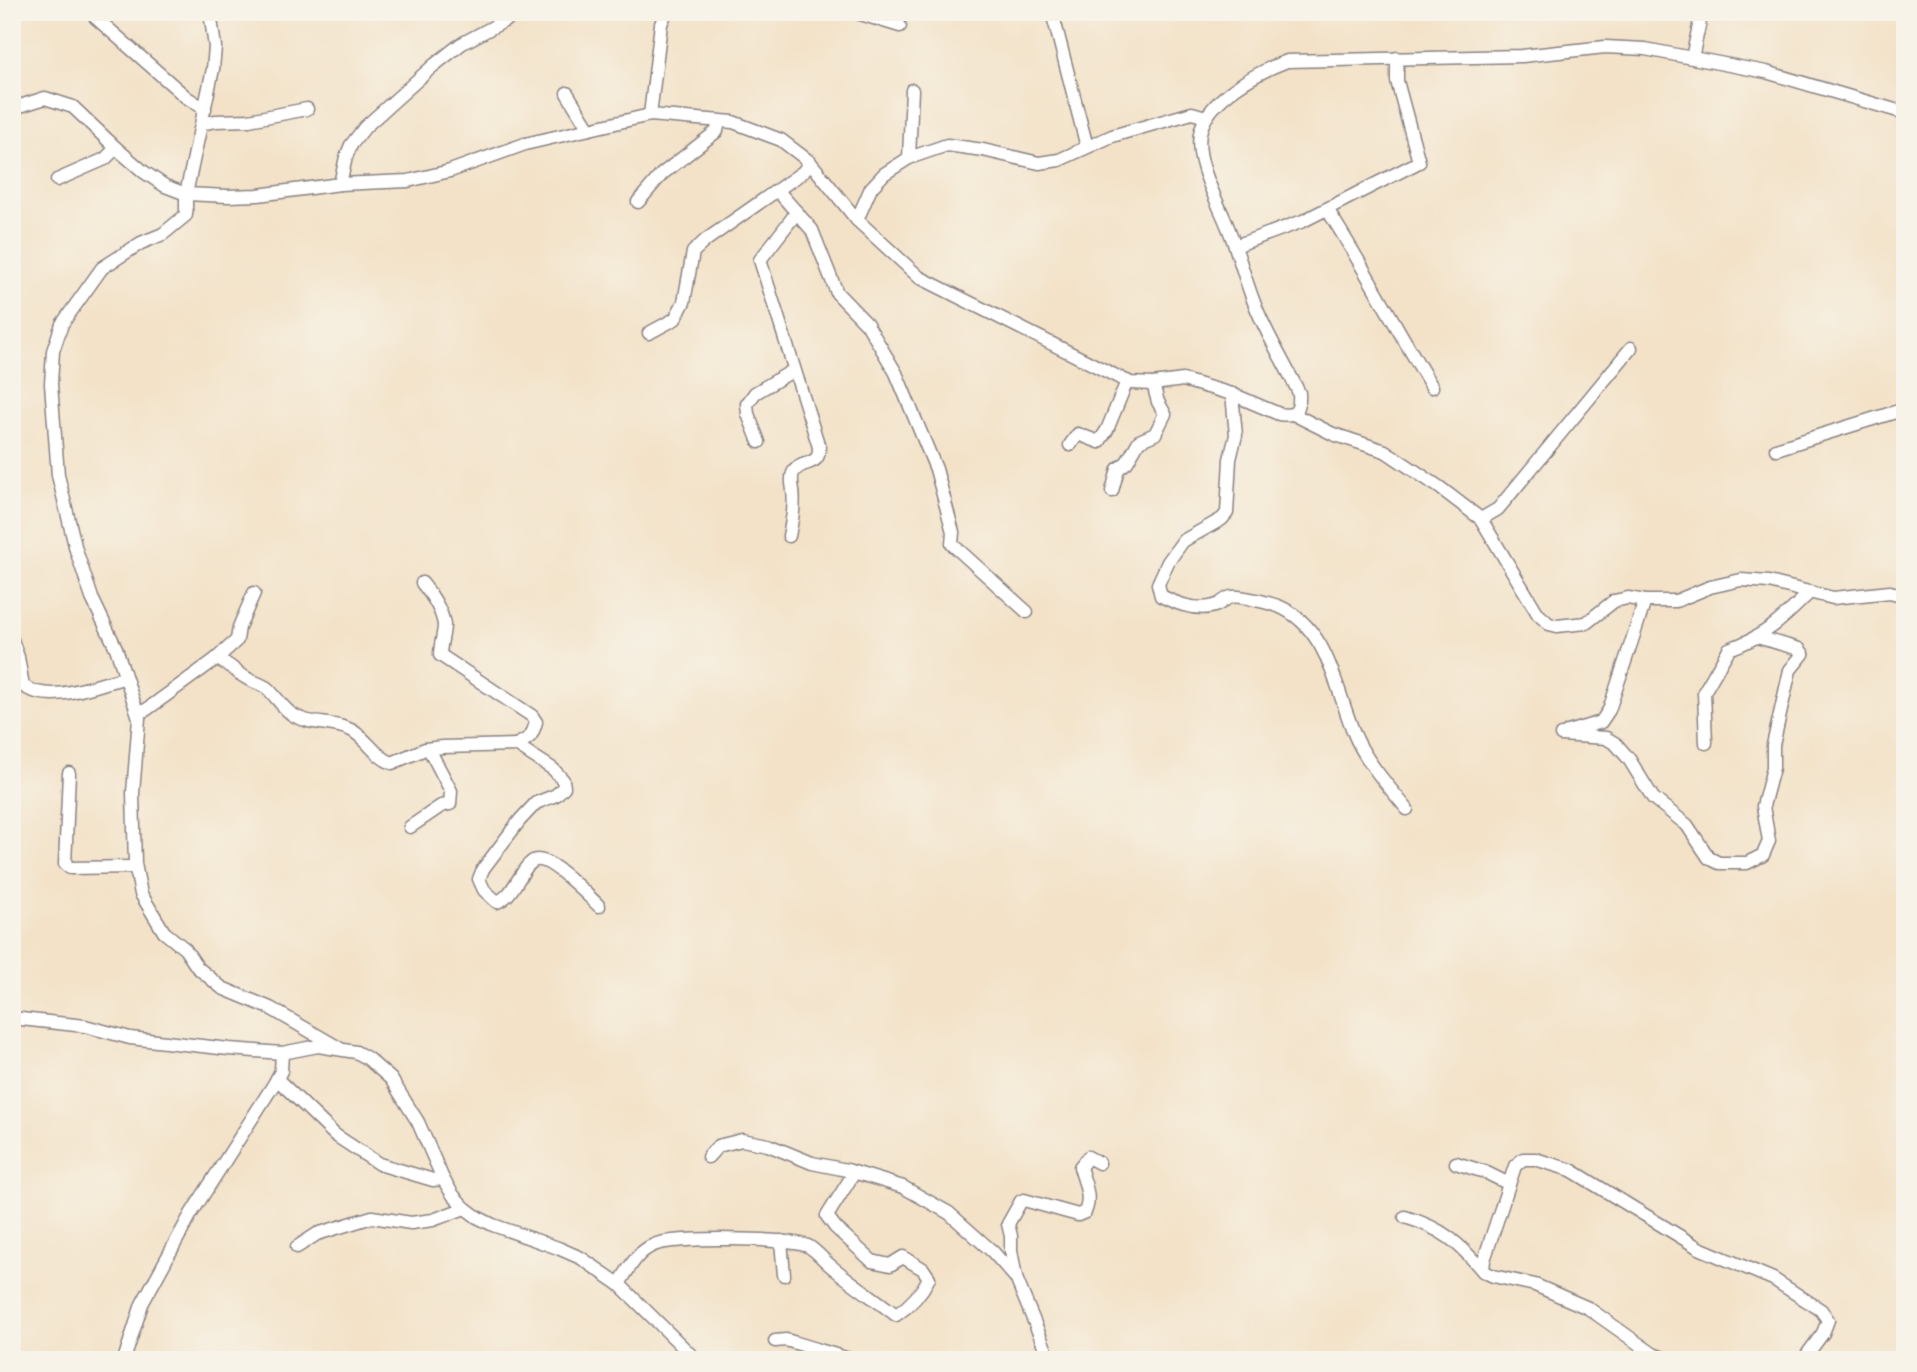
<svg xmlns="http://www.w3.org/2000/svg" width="1917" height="1372" font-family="Caveat,sans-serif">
<rect width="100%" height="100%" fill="#f7f3e8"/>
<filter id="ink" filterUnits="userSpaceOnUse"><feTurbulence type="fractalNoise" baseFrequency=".0143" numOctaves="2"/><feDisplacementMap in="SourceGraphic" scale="14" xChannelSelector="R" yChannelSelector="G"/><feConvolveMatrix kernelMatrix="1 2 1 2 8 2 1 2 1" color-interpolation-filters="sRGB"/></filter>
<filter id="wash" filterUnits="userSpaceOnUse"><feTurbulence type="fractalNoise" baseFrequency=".00686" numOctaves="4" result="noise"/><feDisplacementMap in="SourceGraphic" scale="28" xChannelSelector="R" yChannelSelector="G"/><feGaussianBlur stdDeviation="1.57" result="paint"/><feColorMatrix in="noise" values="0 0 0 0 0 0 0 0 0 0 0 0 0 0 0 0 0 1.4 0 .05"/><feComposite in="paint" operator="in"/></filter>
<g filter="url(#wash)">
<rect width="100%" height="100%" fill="#f3e2c8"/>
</g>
<g filter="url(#ink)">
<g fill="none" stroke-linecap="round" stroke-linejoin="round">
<defs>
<g id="minor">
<path d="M210 12 215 47 213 69 186 194V215L163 234 141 243 102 268 62 324 53 351 51 384 58 475 76 550 92 598 116 648 139 718 133 793 135 864 141 894 164 932 185 949 197 967 222 988 270 1008 339 1048"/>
<path d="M854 12 900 26"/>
<path d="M1052 12 1087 147"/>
<path d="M211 16 228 12"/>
<path d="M95 17 186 97 205 109"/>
<path d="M1692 58 1702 12"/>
<path d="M567 93 589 129"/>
<path d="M12 106H20L45 98 73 107 116 148 144 172 165 186 186 194 228 196 258 195 340 184 408 181 450 171 525 144 650 115 733 122 781 140 810 162 857 220 919 277 1130 383 1153 384 1183 380 1232 394 1279 414C1297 417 1300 410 1299 393 1286 366 1270 340 1258 312 1246 285 1240 257 1229 230 1219 203 1192 159 1201 129 1211 97 1258 72 1287 61L1522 56 1605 47 1645 49 1766 72 1905 113"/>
<path d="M650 115 661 24 666 12"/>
<path d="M202 124 215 121 249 120 307 109"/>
<path d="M909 158 912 90"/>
<path d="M57 180 105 159 116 148"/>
<path d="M340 184 346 157 351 145 365 127 433 66 461 44 521 12"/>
<path d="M778 191 812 230 837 293 867 324 896 373 936 469 953 532 952 544 1027 612"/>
<path d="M638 202 662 174 717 131 719 121"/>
<path d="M1327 209C1364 267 1396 328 1432 387"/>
<path d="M857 220 871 188 884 174 909 158 947 145 983 150 1039 163 1059 160 1112 136 1192 113 1206 117"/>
<path d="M1235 246 1303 221 1419 162 1397 81V58"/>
<path d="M649 333 675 319 684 302 693 252 706 240 803 172 810 162"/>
<path d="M1232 394 1236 435 1230 459 1227 513 1222 519 1183 541 1168 562 1158 584 1161 596C1177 604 1200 612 1217 605 1222 603 1226 598 1231 597 1239 595 1269 603 1278 606 1331 628 1336 695 1357 740 1369 765 1389 787 1407 809"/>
<path d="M1293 414 1333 434 1385 451 1439 487 1481 519 1538 614 1549 624 1557 626 1586 623 1614 601 1628 598 1645 601H1676L1710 587 1741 580 1769 582 1833 598 1890 592 1905 596"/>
<path d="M759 442 748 414 747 404 755 393 794 370"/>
<path d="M1070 445 1078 434 1099 442 1107 430 1127 381"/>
<path d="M1776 449 1905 409"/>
<path d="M1112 491 1118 469 1127 462 1139 441 1155 434 1165 414 1158 402 1153 384"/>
<path d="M1481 519 1498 509 1631 348"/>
<path d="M789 536C792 520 795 506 793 490 792 485 791 478 793 473 801 458 820 469 819 447L760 260 797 212"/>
<path d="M422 583C431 594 442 610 444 625 444 634 440 645 440 655L532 716 536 722C532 737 530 738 516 745"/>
<path d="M12 640 18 657 23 686C52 705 93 685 124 678"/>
<path d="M216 659 237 640 239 627 254 593"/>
<path d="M138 712 146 710 216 659C233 665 234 672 248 679 254 682 261 684 267 688 276 696 283 709 293 715 311 726 333 721 351 730 367 738 375 757 392 763L425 749 443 747 516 745 553 769 563 780 564 787 556 795 536 803 520 820 483 869 479 879 484 890 497 902C510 897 514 885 522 874 524 870 529 864 533 861 548 853 588 896 599 906"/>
<path d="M1568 732 1601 722 1609 710 1645 601"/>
<path d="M1561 735 1606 738 1616 744 1629 759 1653 798 1687 825 1709 858 1719 863H1747L1763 855 1769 841 1763 806 1773 768V745L1790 670 1803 654 1799 649 1757 637"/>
<path d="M1706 743 1704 692 1729 649C1766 636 1783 619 1810 592"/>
<path d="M69 773 65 864 70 868 135 867"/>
<path d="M410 827 441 806 450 804 451 791 429 749"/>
<path d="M12 1018 85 1026 130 1038 229 1049 282 1053 318 1046 356 1052 367 1058 391 1079 418 1122 443 1179 453 1195 465 1208 477 1217 493 1225 558 1248 581 1258 619 1284 696 1360"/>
<path d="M277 1079 335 1135 379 1164 433 1180 443 1179"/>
<path d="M708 1157 718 1146 742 1140 768 1145 812 1163 847 1170 903 1187 949 1213 993 1252 1016 1278"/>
<path d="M1456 1163 1485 1172 1509 1184"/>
<path d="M1405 1217C1442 1228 1458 1242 1483 1271"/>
<path d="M781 1241 784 1275"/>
<path d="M297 1247 317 1234 372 1217 411 1223 433 1220 465 1208"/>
<path d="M619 1284C629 1269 636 1252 654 1245 672 1236 789 1238 808 1246 817 1251 824 1261 832 1267 853 1284 875 1299 896 1315 911 1305 921 1294 929 1278L923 1269 903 1257 890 1265 872 1261 835 1227 827 1216 854 1173"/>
<path d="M775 1341 786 1340 852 1360"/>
<path d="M124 1360 142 1304 191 1214 274 1084 281 1071 282 1053"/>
<path d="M1050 1360 1016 1278 1011 1250V1236L1008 1224 1021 1201 1024 1200 1078 1215 1085 1212C1092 1197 1084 1182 1080 1167L1088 1157 1099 1163"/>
<path d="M1669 1360 1653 1354 1588 1308 1535 1285 1493 1276 1483 1271 1484 1260 1515 1166 1523 1159H1535L1571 1170 1699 1248 1773 1279 1821 1310 1828 1320 1823 1333 1803 1360"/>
</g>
</defs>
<use href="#minor" stroke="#8a8282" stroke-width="15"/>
<use href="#minor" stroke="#fff" stroke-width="12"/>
</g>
</g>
<rect width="1917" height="1372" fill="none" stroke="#f7f3e8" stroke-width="42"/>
</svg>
